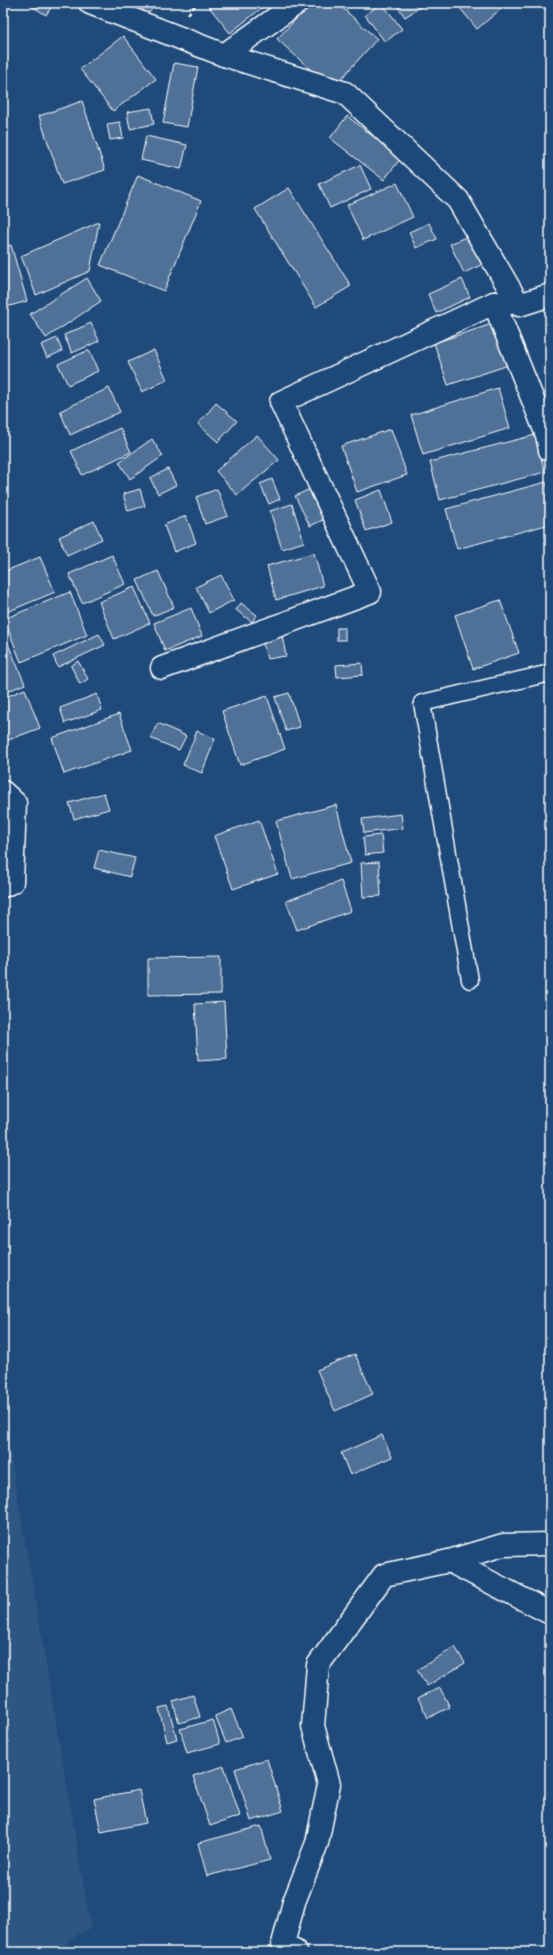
<svg xmlns="http://www.w3.org/2000/svg" width="553" height="1955" font-family="'Balsamiq Sans',sans-serif">
<rect width="100%" height="100%" fill="#1f4a7a"/>
<filter id="ink" filterUnits="userSpaceOnUse"><feTurbulence type="fractalNoise" baseFrequency=".025" numOctaves="2"/><feDisplacementMap in="SourceGraphic" scale="8" xChannelSelector="R" yChannelSelector="G"/><feConvolveMatrix kernelMatrix="1 2 1 2 8 2 1 2 1" color-interpolation-filters="sRGB"/></filter>
<g filter="url(#ink)">
<path fill="#2e5683" d="M3 1411 91 1928 69 1940 61 1952H3Z"/>
<g fill="#507197" stroke="#fff">
<path d="M27 3H54L46 15Z"/>
<path d="M137 3H159L147 14Z"/>
<path d="M206 3H260L263 7 230 33Z"/>
<path d="M311 3H337L377 39 332 89 277 39Z"/>
<path d="M382 3 402 29 385 42 365 15Z"/>
<path d="M395 3H425V4L405 17Z"/>
<path d="M456 3H508L477 29Z"/>
<path d="M123 36 156 79 113 111 80 69Z"/>
<path d="M174 63 198 67 187 127 163 123Z"/>
<path d="M82 101 105 170 62 184 39 116Z"/>
<path d="M151 108 154 124 130 129 127 112Z"/>
<path d="M347 116 401 158 384 180 330 138Z"/>
<path d="M120 122 123 138 110 140 107 124Z"/>
<path d="M146 136 187 145 181 169 141 160Z"/>
<path d="M360 165 371 189 330 208 319 184Z"/>
<path d="M138 175 201 201 164 291 100 265Z"/>
<path d="M397 183 413 217 363 240 347 205Z"/>
<path d="M289 188 351 286 316 307 255 209Z"/>
<path d="M99 222 90 271 36 295 21 256Z"/>
<path d="M429 223 437 239 416 248 409 232Z"/>
<path d="M470 235 483 264 464 273 450 244Z"/>
<path d="M11 245 27 301 3 308V247Z"/>
<path d="M87 278 101 301 46 338 30 314Z"/>
<path d="M462 279 470 297 436 313 428 294Z"/>
<path d="M91 323 99 341 72 353 64 335Z"/>
<path d="M495 323 509 365 448 385 434 343Z"/>
<path d="M57 338 62 351 47 358 41 345Z"/>
<path d="M89 350 98 371 68 385 58 364Z"/>
<path d="M154 350 167 380 142 392 128 362Z"/>
<path d="M109 388 120 412 70 435 60 411Z"/>
<path d="M498 388 510 428 423 455 411 415Z"/>
<path d="M216 403 237 421 218 442 198 424Z"/>
<path d="M120 428 131 452 82 475 71 451Z"/>
<path d="M391 429 407 475 357 492 341 446Z"/>
<path d="M257 435 279 460 237 495 216 471Z"/>
<path d="M535 435 545 472 440 500 430 462Z"/>
<path d="M152 439 163 456 130 479 119 462Z"/>
<path d="M168 469 176 485 158 494 150 478Z"/>
<path d="M272 479 280 499 269 504 260 484Z"/>
<path d="M546 482 550 498V524L457 549 446 509Z"/>
<path d="M140 489 145 506 128 511 123 494Z"/>
<path d="M217 489 228 516 205 524 196 497Z"/>
<path d="M310 489 325 519 310 526 295 496Z"/>
<path d="M381 490 392 522 366 531 355 500Z"/>
<path d="M292 504 304 542 282 549 270 511Z"/>
<path d="M186 516 196 543 174 552 164 525Z"/>
<path d="M94 521 102 539 67 555 59 537Z"/>
<path d="M314 553 323 586 276 600 267 566Z"/>
<path d="M112 555 125 584 82 603 69 574Z"/>
<path d="M40 557 55 592 7 612 3 602V572Z"/>
<path d="M158 571 174 607 153 616 137 580Z"/>
<path d="M221 575 234 600 209 613 196 587Z"/>
<path d="M134 587 150 623 114 639 99 602Z"/>
<path d="M70 592 87 635 21 662 4 619Z"/>
<path d="M500 600 519 653 473 669 455 615Z"/>
<path d="M241 603 257 615 252 622 236 610Z"/>
<path d="M191 608 202 636 165 651 154 623Z"/>
<rect x="337" y="628" width="8" height="12"/>
<path d="M3 632 25 684 3 693Z"/>
<path d="M99 634 105 645 58 667 53 656Z"/>
<path d="M282 635 286 656 267 659 262 639Z"/>
<path d="M78 661 88 679 80 684 71 666Z"/>
<path d="M362 663 363 675 337 677 336 665Z"/>
<path d="M25 689 40 728 3 742V698Z"/>
<path d="M289 693 300 727 286 731 275 697Z"/>
<path d="M97 694 102 710 65 723 60 708Z"/>
<path d="M267 696 285 749 240 765 222 711Z"/>
<path d="M119 714 132 750 64 774 52 738Z"/>
<path d="M158 723 186 736 179 750 150 738Z"/>
<path d="M197 731 215 739 202 773 183 765Z"/>
<path d="M104 793 109 809 74 819 69 803Z"/>
<path d="M336 805 351 863 292 879 276 821Z"/>
<path d="M401 814 403 828 364 833 362 819Z"/>
<path d="M259 820 278 874 233 889 214 836Z"/>
<path d="M381 835 383 853 365 855 363 837Z"/>
<path d="M99 850 135 858 130 877 94 868Z"/>
<path d="M379 862 381 896 363 897 361 863Z"/>
<path d="M341 881 351 911 297 930 286 901Z"/>
<path d="M221 957V994L148 995V958Z"/>
<path d="M224 1002 227 1059 198 1061 195 1004Z"/>
<path d="M355 1354 373 1394 335 1411 317 1370Z"/>
<path d="M382 1435 392 1457 350 1475 341 1453Z"/>
<path d="M455 1647 465 1663 427 1686 417 1670Z"/>
<path d="M440 1688 450 1707 428 1718 418 1698Z"/>
<path d="M193 1695 200 1717 179 1723 173 1701Z"/>
<path d="M168 1706 177 1739 167 1742 159 1708Z"/>
<path d="M231 1709 243 1737 226 1743 215 1716Z"/>
<path d="M213 1720 220 1744 187 1753 180 1729Z"/>
<path d="M267 1759 283 1811 251 1821 235 1769Z"/>
<path d="M224 1766 240 1816 210 1826 193 1776Z"/>
<path d="M139 1790 146 1823 101 1832 94 1799Z"/>
<path d="M261 1826 270 1860 207 1876 198 1843Z"/>
</g>
<g fill="none" stroke-linecap="round" stroke-linejoin="round">
<defs>
<path id="service" d="M470 980 422 703 550 673"/>
<g id="minor">
<path d="M90 3 224 55 345 93 458 200 519 305 550 295"/>
<path d="M224 55 297 3"/>
<path d="M507 304 494 303 547 435 550 450"/>
<path d="M162 668 370 592 281 402 494 303"/>
<path d="M3 792 15 803 12 882 3 886"/>
<path d="M449 1561 503 1545 550 1544"/>
<path d="M296 1952 283 1944 294 1902 317 1843 329 1784 313 1726 318 1665 384 1575 449 1561 550 1613"/>
</g>
</defs>
<use href="#service" stroke="#fff" stroke-width="19"/>
<use href="#minor" stroke="#fff" stroke-width="25"/>
<path stroke="#fff" stroke-width="2.5" stroke-dasharray="4 3" stroke-linecap="butt" d="M188 14 197 3"/>
<use href="#service" stroke="#1f4a7a" stroke-width="16"/>
<use href="#minor" stroke="#1f4a7a" stroke-width="22"/>
</g>
</g>
<rect width="553" height="1955" fill="none" stroke="#1f4a7a" stroke-width="16"/>
<rect x="8" y="8" width="537" height="1939" fill="none" stroke="#fff" stroke-width="1.5" filter="url(#ink)"/>
</svg>
